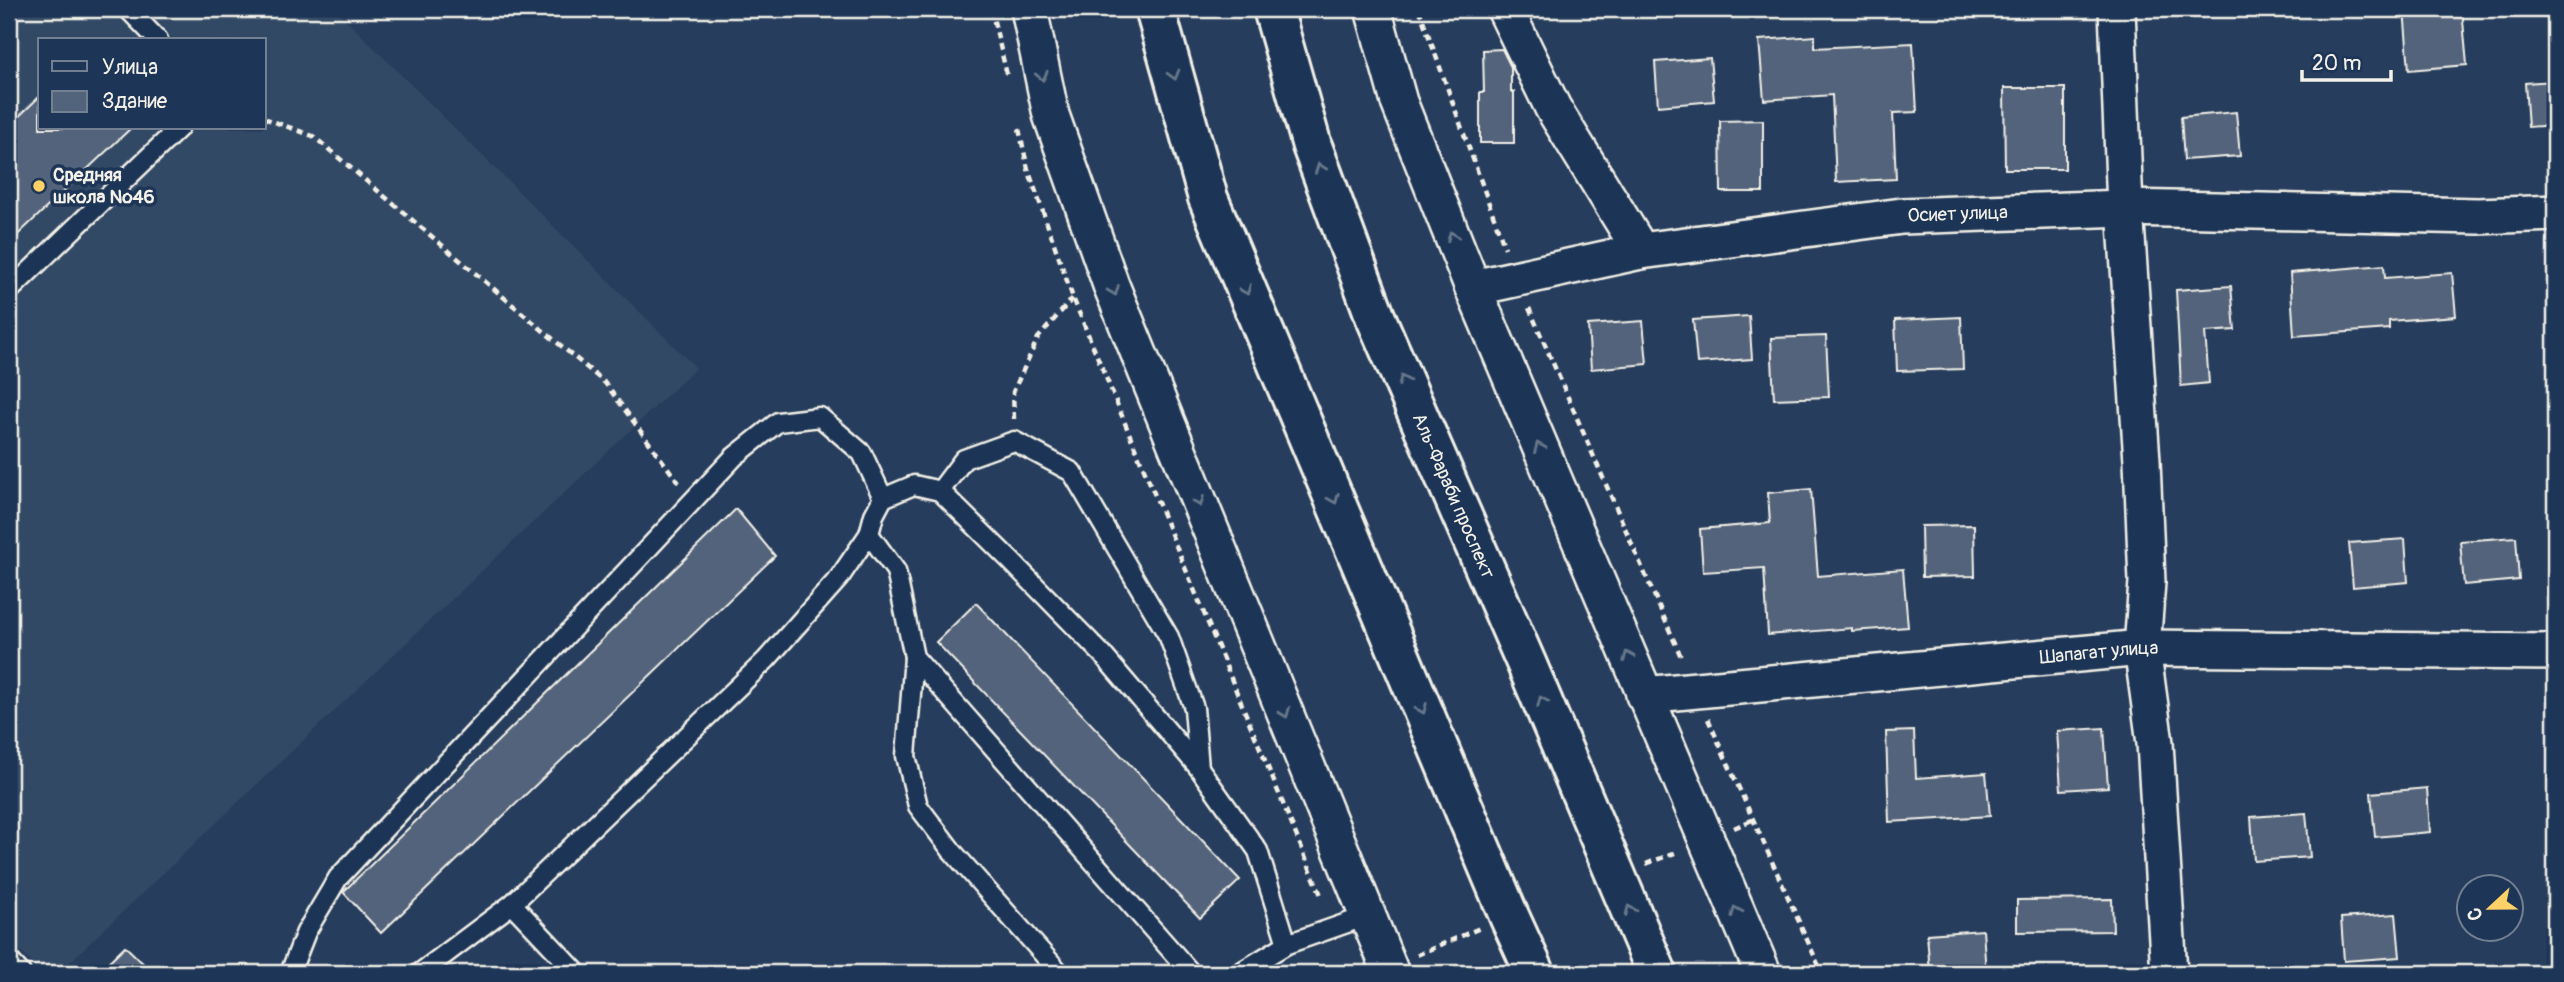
<svg xmlns="http://www.w3.org/2000/svg" width="2564" height="982" font-family="Pangolin,sans-serif">
<rect width="100%" height="100%" fill="#263d5d"/>
<filter id="ink" filterUnits="userSpaceOnUse"><feTurbulence type="fractalNoise" baseFrequency=".0143" numOctaves="2"/><feDisplacementMap in="SourceGraphic" scale="14" xChannelSelector="R" yChannelSelector="G"/><feConvolveMatrix kernelMatrix="1 2 1 2 8 2 1 2 1" color-interpolation-filters="sRGB"/></filter>
<g filter="url(#ink)">
<path fill="#334966" fill-rule="evenodd" d="M9 9H335L696 368 58 973H42L9 939ZM40 40H264V128H40Z"/>
<g fill="#52647b" stroke="#f4f1e8" stroke-width="2">
<path d="M2404 9H2462L2467 65 2409 70Z"/>
<path d="M1815 36V48L1913 43 1917 112 1893 113 1896 179 1836 182 1832 95 1764 100 1759 40Z"/>
<path d="M1502 49 1511 67V92H1514V143H1480V92H1484L1483 50Z"/>
<path d="M1710 58 1714 101 1658 106 1655 62Z"/>
<path d="M2555 81V125L2528 127 2525 83Z"/>
<path d="M2004 88H2065V169H2005Z"/>
<path d="M40 96V128H131L9 243V126Z"/>
<path d="M2236 112 2240 156 2184 160 2181 117Z"/>
<path d="M1763 120V192H1721L1720 121Z"/>
<path d="M2384 265 2385 278 2452 273 2456 316 2389 321V329L2294 336 2290 273Z"/>
<path d="M2231 286 2235 330 2205 332 2209 383 2181 386 2176 290Z"/>
<path d="M1749 316 1752 359 1697 363 1693 320Z"/>
<path d="M1961 317 1963 369 1897 371 1895 320Z"/>
<path d="M1643 321 1647 364 1591 369 1588 325Z"/>
<path d="M1826 336 1829 397 1774 399 1771 338Z"/>
<path d="M1811 489 1818 576 1903 569 1908 627 1852 631V628L1768 635 1764 568 1703 572 1700 529 1770 523 1768 493Z"/>
<path d="M736 509 775 556 381 933 343 892Z"/>
<path d="M1974 525 1975 576 1922 577 1921 526Z"/>
<path d="M2516 537 2519 580 2464 585 2460 541Z"/>
<path d="M2405 539 2408 582 2353 587 2349 543Z"/>
<path d="M976 603 1240 880 1200 918 936 642Z"/>
<path d="M2104 728 2108 787 2061 790 2057 731Z"/>
<path d="M1914 731 1916 778 1986 773 1990 816 1889 822 1886 732Z"/>
<path d="M2427 788 2430 832 2375 837 2371 793Z"/>
<path d="M2306 813 2310 857 2254 861 2251 817Z"/>
<path d="M2112 899 2113 931 2017 932V900Z"/>
<path d="M2396 914 2400 957 2344 961 2341 918Z"/>
<path d="M1983 930 1986 973H1930L1927 934Z"/>
<path d="M125 946 153 973H97Z"/>
</g>
<g fill="none" stroke-linecap="round" stroke-linejoin="round">
<defs>
<g id="lane">
<path d="M128 9 158 40"/>
<path d="M9 291 179 128"/>
<path d="M940 491 964 459 1014 441 1072 472 1169 637 1194 708 1199 768"/>
<path d="M869 534 896 571 914 657 1191 973"/>
<path d="M914 657 906 756 918 806 952 851 1060 973"/>
<path d="M512 904 577 973"/>
<path d="M9 960 21 973"/>
<path d="M290 973 306 932 338 878 734 457 778 422 820 417 862 453 883 498"/>
<path d="M420 973 512 904 766 660 839 578 869 534 874 515 883 498 914 485 940 491 1011 561 1102 654 1199 768 1258 851 1287 944"/>
<path d="M1239 973 1287 944 1367 916"/>
</g>
<g id="street">
<path d="M1029 9 1051 115 1111 285 1391 973"/>
<path d="M1373 9 1399 102 1473 288 1763 973"/>
<path id="s1" d="M1505 9 1553 108 1641 251 1902 216 2125 208 2478 216 2555 213"/>
<path d="M2117 9 2125 208 2142 461 2147 582 2142 648 2155 743 2169 973"/>
<path d="M1473 288 1641 251"/>
<path id="s2" d="M1644 695 2142 648 2555 652"/>
</g>
<g id="secondary">
<path d="M1155 9 1208 198 1509 916 1535 973"/>
<path id="s3" d="M1273 9 1312 146 1375 316 1527 665 1657 973"/>
</g>
</defs>
<use href="#lane" stroke="#f4f1e8" stroke-width="23"/>
<use href="#street" stroke="#f4f1e8" stroke-width="40"/>
<use href="#secondary" stroke="#f4f1e8" stroke-width="44"/>
<g stroke="#f4f1e8" stroke-width="4.5" stroke-dasharray="7 5" stroke-linecap="butt">
<path d="M991 9 1008 79"/>
<path d="M1419 9 1505 248"/>
<path d="M264 118 313 136 605 383 679 483"/>
<path d="M1019 129 1028 169 1073 298 1321 895"/>
<path d="M1529 308 1682 659"/>
<path d="M1014 419 1013 392 1038 338 1073 298"/>
<path d="M1708 719 1822 973"/>
<path d="M1734 828 1752 820"/>
<path d="M1646 864 1677 852"/>
<path d="M1417 955 1480 928"/>
</g>
<use href="#lane" stroke="#1d3557" stroke-width="18"/>
<use href="#street" stroke="#1d3557" stroke-width="35"/>
<use href="#secondary" stroke="#1d3557" stroke-width="38"/>
</g>
<defs><path id="oneway-chevron" d="M-2-3.5L2.5 0L-2 3.5" fill="none" stroke-width="1.6" stroke-linecap="round" stroke-linejoin="round" transform="scale(1.75)"/></defs>
<g stroke="#68778a">
<use href="#oneway-chevron" transform="translate(1174 75) rotate(74)"/>
<use href="#oneway-chevron" transform="translate(1042 76) rotate(78)"/>
<use href="#oneway-chevron" transform="translate(1320 168) rotate(-110)"/>
<use href="#oneway-chevron" transform="translate(1452 236) rotate(-112)"/>
<use href="#oneway-chevron" transform="translate(1246 290) rotate(67)"/>
<use href="#oneway-chevron" transform="translate(1114 291) rotate(68)"/>
<use href="#oneway-chevron" transform="translate(1403 380) rotate(-114)"/>
<use href="#oneway-chevron" transform="translate(1539 447) rotate(-113)"/>
<use href="#oneway-chevron" transform="translate(1334 499) rotate(67)"/>
<use href="#oneway-chevron" transform="translate(1199 502) rotate(68)"/>
<use href="#oneway-chevron" transform="translate(1628 656) rotate(-113)"/>
<use href="#oneway-chevron" transform="translate(1542 701) rotate(-113)"/>
<use href="#oneway-chevron" transform="translate(1422 709) rotate(67)"/>
<use href="#oneway-chevron" transform="translate(1285 713) rotate(68)"/>
<use href="#oneway-chevron" transform="translate(1630 910) rotate(-113)"/>
<use href="#oneway-chevron" transform="translate(1736 911) rotate(-114)"/>
</g>
</g>
<circle fill="#ffd166" stroke="#1d3557" stroke-width="2.5" cx="39" cy="186" r="7"/>
<g text-anchor="middle" dominant-baseline="central" stroke-width="7" stroke-linejoin="round" paint-order="stroke">
<g font-size="19" font-weight="bold" fill="#f4f1e8" stroke="#1d3557" text-anchor="start">
<text x="53" y="175">Средняя<tspan x="53" dy="22">школа №46</tspan></text>
</g>
<g font-size="19" fill="#f4f1e8" stroke="#1d3557">
<text stroke="none"><textPath href="#s1" startOffset="597">Осиет улица</textPath></text>
<text stroke="none"><textPath href="#s3" startOffset="520">Аль-Фараби проспект</textPath></text>
<text stroke="none"><textPath href="#s2" startOffset="457">Шапагат улица</textPath></text>
</g>
</g>
<rect width="2564" height="982" fill="none" stroke="#1d3557" stroke-width="35"/>
<rect x="18" y="18" width="2529" height="947" fill="none" stroke="#f4f1e8" stroke-width="2.5" filter="url(#ink)"/>
<rect x="38" y="38" width="228" height="91" fill="#1d3557" stroke="#738091" stroke-width="2"/>
<rect x="52" y="61" width="35" height="10" fill="#1d3557" stroke="#738091" stroke-width="2"/>
<text x="102" y="74" font-size="21" fill="#f4f1e8">Улица</text>
<rect x="52" y="91" width="35" height="21" fill="#52647b" stroke="#738091" stroke-width="2"/>
<text x="102" y="108" font-size="21" fill="#f4f1e8">Здание</text>
<g transform="translate(2490 908) rotate(248)"><circle r="33" fill="#1d3557" stroke="#738091" stroke-width="2"/>
<path d="M0-5L12 26L0 18L-12 26Z" fill="#ffd166"/>
<text y="-10" font-size="19" font-weight="bold" text-anchor="middle" fill="#f4f1e8">С</text>
</g>
<path d="M2302 70v10h89v-10" fill="none" stroke="#f4f1e8" stroke-width="3.5"/>
<text x="2312" y="70" font-size="21" fill="#f4f1e8" stroke="#1d3557" stroke-width="5" paint-order="stroke">20 m</text>
</svg>
